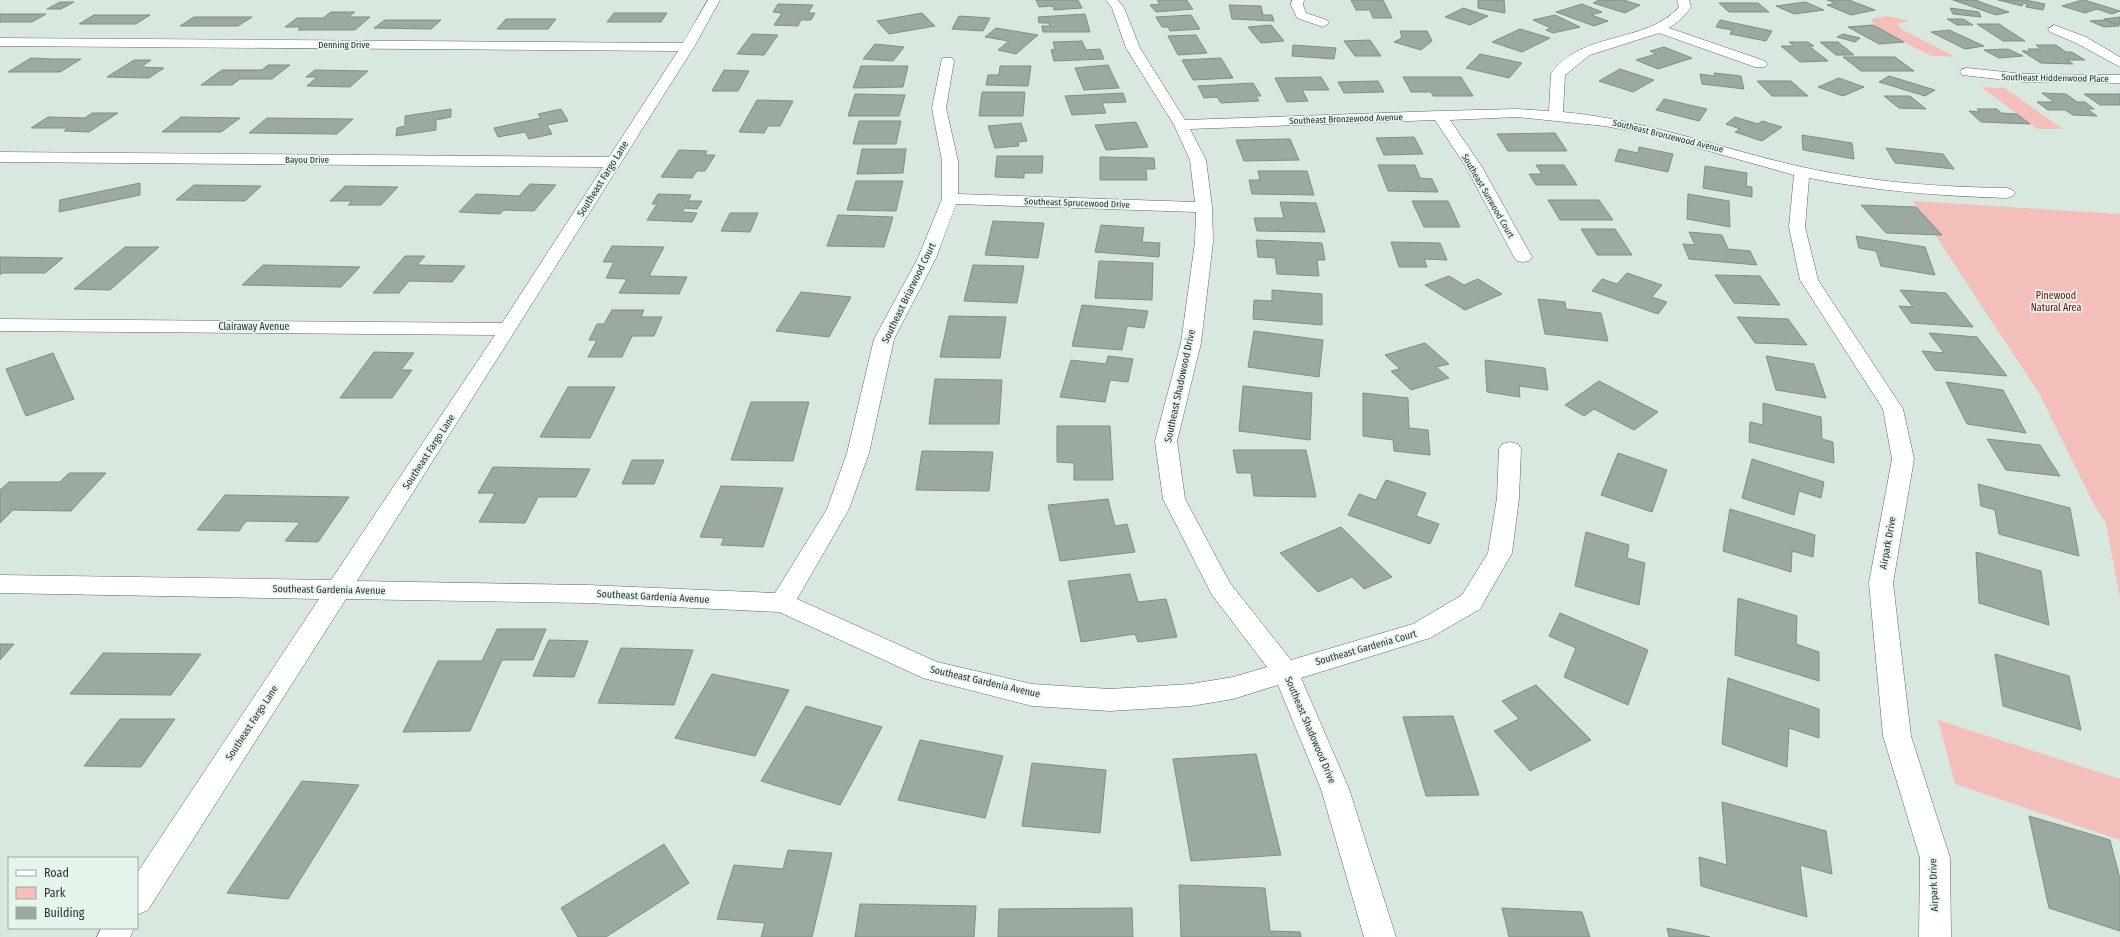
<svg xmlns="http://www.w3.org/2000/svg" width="2120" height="937" font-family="'Fira Sans Condensed',sans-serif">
<rect width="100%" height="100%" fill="#d9e8df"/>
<g fill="#f4bfba">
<path d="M1887 16 1909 21 1897 24 1901 29 1956 57 1932 56 1878 30 1871 19Z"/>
<path d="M1981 87 2005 88 2063 129H2037Z"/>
<path d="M1913 201 2120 214V599L2106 523 2094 505 2040 395Z"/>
<path d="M1938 720 2120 779V840L1955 784Z"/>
</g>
<g fill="#9ba9a1" stroke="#818e86">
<path d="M1036 0H1078L1082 8 1054 10 1053 6 1039 7Z"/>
<path d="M1157 0H1188H1186L1193 9 1156 12 1150 5 1160 4Z"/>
<path d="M1351 0H1383L1392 18H1373L1370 10H1356Z"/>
<path d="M1478 0H1504L1505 13 1478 8Z"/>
<path d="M1599 0H1623L1640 5 1625 13 1593 3Z"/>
<path d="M1827 0H1849L1875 10 1851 15 1827 5 1836 3Z"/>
<path d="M1953 0H1975L2009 12 1996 15Z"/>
<path d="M1998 0H2025L2045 4 2043 10 2026 7 2027 4 2023 3 2022 6Z"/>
<path d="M2082 0H2084L2120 11 2112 14 2097 9 2085 13 2062 6Z"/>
<path d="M60 2H74L61 9H47Z"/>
<path d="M1805 2 1824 10 1794 14 1776 6Z"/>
<path d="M1719 3H1758L1769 12H1729Z"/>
<path d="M778 4 813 5 808 13H815L811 20H801L798 26 774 25 782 13 773 12Z"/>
<path d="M1582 4 1602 12 1591 15 1608 21 1594 26 1556 12Z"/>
<path d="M1229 5 1261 6 1263 15H1272L1274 21 1232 19Z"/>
<path d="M1463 8 1488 16 1470 25 1445 17Z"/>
<path d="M1950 8 1979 12 1981 17 1953 14Z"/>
<path d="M331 12H355L348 17H370L355 30H298L301 27H285L297 18H323Z"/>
<path d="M614 13H667L661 22H607Z"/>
<path d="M922 13 935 26 889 34 877 21Z"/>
<path d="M0 14H46L32 22H0Z"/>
<path d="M1085 14 1090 32H1043L1042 26H1050L1049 23H1039L1038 17Z"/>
<path d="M94 15H150L136 24H79Z"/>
<path d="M1191 15 1200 29 1170 31 1168 27H1162L1156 17Z"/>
<path d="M1555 15 1580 27 1553 33 1546 30 1551 28 1533 20Z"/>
<path d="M959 16 990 18 983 31 952 29Z"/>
<path d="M194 17H252L238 26H180Z"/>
<path d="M2120 17V25L2104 19Z"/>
<path d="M506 19H556L548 29H497Z"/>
<path d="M1947 19H1963L1973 25H1957Z"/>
<path d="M385 20H441L431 29 374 28Z"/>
<path d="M1720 20 1772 31 1766 41 1730 34 1732 30 1716 27Z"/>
<path d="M2104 20 2119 26 2104 27 2090 21Z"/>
<path d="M1977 24H1999L2025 41H2003Z"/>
<path d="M1271 25 1284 41 1261 43 1248 27Z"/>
<path d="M1873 25 1904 42 1879 44 1848 27Z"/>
<path d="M996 28 1038 35 1016 54 998 50 1009 41 985 37Z"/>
<path d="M1520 29 1550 38 1522 52 1492 42Z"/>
<path d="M1949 30 1984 46 1965 49 1931 32Z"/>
<path d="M1400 31H1427L1432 41 1421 50 1394 42 1402 38Z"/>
<path d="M752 34 778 35 764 55 737 54Z"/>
<path d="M1843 34 1860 38 1855 42 1837 37Z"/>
<path d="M1196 35 1207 53 1178 55 1168 36Z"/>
<path d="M1370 40 1381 56H1355L1344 41Z"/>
<path d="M1082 41 1086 50 1100 49 1104 59 1054 61 1051 50 1055 49 1053 42Z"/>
<path d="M1789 42H1808L1814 46H1809L1828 61 1800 62 1781 46H1794Z"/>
<path d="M1820 42H1838L1854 55H1836Z"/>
<path d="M875 44 904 47 893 61 863 59Z"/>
<path d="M1293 45 1336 48 1334 59 1292 56Z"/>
<path d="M2036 45H2056L2066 52H2072L2085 60H2067L2073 64 2041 63 2022 51H2031L2028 49H2041Z"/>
<path d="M1664 47 1692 58 1658 69 1636 60 1656 54 1650 51Z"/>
<path d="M2008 49 2023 56 1999 58 1984 50Z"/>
<path d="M1480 54 1522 63 1509 78 1466 68Z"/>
<path d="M1843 57H1895L1914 71H1861Z"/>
<path d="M31 58 53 59H81L60 72H8Z"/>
<path d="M1221 58 1233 78 1193 80 1182 60Z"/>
<path d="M134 60H151L141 67 164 68 149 78 107 77Z"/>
<path d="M268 65H290L272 79H240L232 85H201L222 70H262Z"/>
<path d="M1108 65 1119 88 1084 90 1075 68Z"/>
<path d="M861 66H908L903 87 853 88Z"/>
<path d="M1000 66H1031L1028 86 986 85 988 75H999Z"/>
<path d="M1620 69 1654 80 1633 92 1599 81Z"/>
<path d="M315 70 368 71 350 87 307 86 317 77H306Z"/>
<path d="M724 70 749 71 738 91H712Z"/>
<path d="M1714 73 1741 76 1744 89 1702 84 1700 74 1715 76Z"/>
<path d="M1889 76 1935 90 1925 96 1879 82Z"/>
<path d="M1321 77 1329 90H1302L1308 101 1287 102 1275 78Z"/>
<path d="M1403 77H1461L1473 96H1433L1431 92H1411Z"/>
<path d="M1839 78 1864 87 1843 96 1818 87Z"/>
<path d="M1378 81 1384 92 1344 93 1338 82Z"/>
<path d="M1757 81H1791L1808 96H1772Z"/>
<path d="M1253 83 1261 96H1256L1259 101 1221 103 1217 97 1204 98 1198 86Z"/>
<path d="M982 92H1025L1023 116H979Z"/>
<path d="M1123 93 1126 102 1102 103 1106 113 1072 115 1065 96Z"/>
<path d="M2042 93 2066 94 2077 102H2085L2094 109H2087L2097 116 2073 115 2065 110H2048L2037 102H2054Z"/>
<path d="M855 94 905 95 899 116H848Z"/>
<path d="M2084 94H2120V105H2100Z"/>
<path d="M1884 96H1910L1926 109 1899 108Z"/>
<path d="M1664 99 1707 109 1699 121 1656 110Z"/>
<path d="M757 100 793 101 780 126H768L764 133 739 132Z"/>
<path d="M451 109V117L436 120V130L396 136 397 128 405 126V116Z"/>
<path d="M561 109 568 121 547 125 552 134 529 139 525 132 498 137 494 128 541 118 538 114Z"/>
<path d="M1977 109H1997L2001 113 2017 114 2030 124 1981 122 1969 111 1980 112Z"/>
<path d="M92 113H118L89 132 64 131 68 128H31L48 117 85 118Z"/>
<path d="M181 117 240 118 221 132H162Z"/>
<path d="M1735 117 1758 124 1762 121 1782 127 1762 141 1735 132 1740 129 1726 124Z"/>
<path d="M267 118 353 119 337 134 249 133Z"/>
<path d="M859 121H901L896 144H853Z"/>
<path d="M1136 122 1148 147 1106 150 1095 125Z"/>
<path d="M1021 123 1027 141 1018 142 1019 146 995 148 988 126Z"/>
<path d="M1555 133 1567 151H1508L1497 134Z"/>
<path d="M1802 135 1852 143 1854 159 1803 150Z"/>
<path d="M1414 137 1423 154 1384 155 1376 138Z"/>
<path d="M1290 139 1299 160 1244 161 1236 140Z"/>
<path d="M1639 147 1673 154 1668 172 1615 161 1619 149 1638 153Z"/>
<path d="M1886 148 1943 154 1954 169 1895 163Z"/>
<path d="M862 149H906L903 173 857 174Z"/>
<path d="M679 150 707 151 705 155H715L705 171H697L692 178 661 177Z"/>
<path d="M997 156H1043L1042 173H1024V178L995 177Z"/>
<path d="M1100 157 1154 158 1155 169H1146L1147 180H1100Z"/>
<path d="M1378 165H1415L1420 178 1432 179 1438 192 1388 191Z"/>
<path d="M1536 165H1564L1577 185H1536L1529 174H1542Z"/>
<path d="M1705 166 1747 173 1746 186 1752 187V197L1703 188Z"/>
<path d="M1258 171H1307L1314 195 1252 194 1249 180H1260Z"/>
<path d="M856 181H903L896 211 847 210Z"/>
<path d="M140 183V195L59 212 60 200Z"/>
<path d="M530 184 556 185 534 211 504 210 500 214 459 212 476 194 519 196Z"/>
<path d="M194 185 261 186 245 201 176 200Z"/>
<path d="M345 186 398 187 381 205H348L352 201H330Z"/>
<path d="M658 194 691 195 688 201H702L697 209 685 208 682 212 697 213 692 222 647 220 657 204H652Z"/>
<path d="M1688 194 1729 201 1730 227 1687 219Z"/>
<path d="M1548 200H1599L1613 220H1560Z"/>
<path d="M1412 201H1448L1460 227H1424Z"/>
<path d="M1280 202 1316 203 1325 232 1257 231 1254 218H1284Z"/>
<path d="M1861 205 1916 207 1942 235 1886 233Z"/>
<path d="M730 213H758L750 232 721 231Z"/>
<path d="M838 215 893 217 884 247 827 246Z"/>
<path d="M993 221 1044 223 1038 258 985 255Z"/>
<path d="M1101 225 1144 228 1142 242 1160 243 1159 257 1095 252Z"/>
<path d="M1581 229H1615L1632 255H1597Z"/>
<path d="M1689 232 1722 235 1728 249 1750 251 1757 265 1689 259 1683 244 1695 245Z"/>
<path d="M1856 236 1925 247 1935 275 1881 266 1876 251 1859 248Z"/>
<path d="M1256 240 1322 243 1325 260H1317L1319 276 1277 274 1275 258 1258 257Z"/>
<path d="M1391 242 1440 243 1447 260 1424 259 1427 267H1399Z"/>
<path d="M612 246 664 247 649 276 687 277 679 294 619 293 627 279 606 278 614 262H603Z"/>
<path d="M125 247H159L110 290 74 289Z"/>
<path d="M405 256H425L417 265 465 266 452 282 409 281 399 293H373Z"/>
<path d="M0 257 63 258 45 273H2L0 275Z"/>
<path d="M1099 261 1153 263 1152 300 1095 298Z"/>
<path d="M263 265 360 267 341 287 242 285Z"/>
<path d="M973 265 1024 266 1017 303 964 301Z"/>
<path d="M1627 273 1662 285 1652 297 1667 302 1658 314 1592 291 1602 279 1617 284Z"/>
<path d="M1715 275 1760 276 1780 305 1734 303Z"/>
<path d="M1449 276 1464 285 1478 279 1502 294 1465 310 1425 285Z"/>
<path d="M1272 290 1322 294V325L1253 319 1254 300 1272 301Z"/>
<path d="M1900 290 1946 293 1973 327 1911 323 1899 306 1913 307Z"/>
<path d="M801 292 851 297 829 337 776 331Z"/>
<path d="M1538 299 1565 302 1566 309 1601 313 1608 341 1545 334Z"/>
<path d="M1082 305 1148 311 1144 328 1127 326 1122 350 1072 346Z"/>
<path d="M612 310H644L641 317H662L654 336H632L622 357H588L597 340H589L597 324H604Z"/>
<path d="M949 316 1006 317 1000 358 940 357Z"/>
<path d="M1737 317 1788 319 1807 345 1755 343Z"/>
<path d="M1254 331 1323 340 1319 377 1248 367Z"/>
<path d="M1929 333 1977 337 2007 376 1935 370 1922 351 1944 353Z"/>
<path d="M1425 343 1449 364 1436 367 1449 378 1411 390 1391 371 1400 369 1385 355Z"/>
<path d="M374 352 414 353 401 370H412L392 398H340Z"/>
<path d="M53 353 74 399 26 416 6 369Z"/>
<path d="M1108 356 1133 359 1128 382 1110 380 1105 402 1060 397 1071 360 1106 364Z"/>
<path d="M1766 356 1814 364 1826 398 1776 390Z"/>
<path d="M1485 360 1545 368 1548 390 1519 386 1520 397 1487 392Z"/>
<path d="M935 379 1002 380 999 424H929Z"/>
<path d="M1599 381 1658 412 1634 430 1594 409 1584 416 1565 405Z"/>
<path d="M1946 382 2003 390 2026 433 1967 424Z"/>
<path d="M1243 386 1312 393 1310 440 1239 431Z"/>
<path d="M568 387H615L590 438 540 437Z"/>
<path d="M1363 393 1408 398 1409 428 1428 430 1430 455 1394 451 1393 440 1363 436Z"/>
<path d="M751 402H809L793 461 731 460Z"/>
<path d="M1763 403 1821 417 1822 439 1833 442 1834 463 1749 442 1750 422 1763 425Z"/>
<path d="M1057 426H1110L1113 480H1074V463L1057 462Z"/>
<path d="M1987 439 2040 445 2060 476 2006 470Z"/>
<path d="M1233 450H1306L1316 497 1254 496 1251 473H1237Z"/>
<path d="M922 451 993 452 989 491 916 490Z"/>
<path d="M1618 453 1667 470 1652 512 1601 495Z"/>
<path d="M1752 459 1824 482 1821 498 1799 491 1794 515 1742 498Z"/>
<path d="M632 460H664L654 484H622Z"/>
<path d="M493 467 590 469 576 497H538L525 523 479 522 495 493H478Z"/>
<path d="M69 473H106L71 511 13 510 0 523V490L9 482H60Z"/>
<path d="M1386 480 1426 493 1416 516 1439 524 1430 544 1348 515 1359 494 1376 500Z"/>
<path d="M1978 484 2070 508 2079 556 1999 534 1995 510 1981 506Z"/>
<path d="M721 486 783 488 763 547 721 545 724 538 700 537Z"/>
<path d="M225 495 349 497 318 542 285 541 300 522 246 521 239 531 197 530Z"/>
<path d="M1108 499 1115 526 1127 524 1135 552 1060 561 1048 505Z"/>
<path d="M1730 509 1815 535 1813 557 1792 551 1791 572 1723 551Z"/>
<path d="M1341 527 1392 577 1364 589 1352 577 1318 592 1280 553Z"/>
<path d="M1586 532 1629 545 1627 558 1645 563 1639 605 1575 586Z"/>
<path d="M1976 552 2041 571 2049 625 1979 603Z"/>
<path d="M1130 574 1138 602 1166 599 1177 637 1138 642 1135 634 1081 642 1068 581Z"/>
<path d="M1738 598 1797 616 1796 644 1819 652V681L1735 655Z"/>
<path d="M1560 613 1648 650 1628 705 1564 677 1576 648 1549 636Z"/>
<path d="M497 629H546L533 660H502L470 731 403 732 438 661H482Z"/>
<path d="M549 640 588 641 574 677 533 676Z"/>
<path d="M0 644H14L0 660Z"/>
<path d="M621 648 693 650 674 705 598 703Z"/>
<path d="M103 653 201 654 171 695 70 694Z"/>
<path d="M1995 654 2069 676 2081 730 2003 706Z"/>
<path d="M712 674 789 690 755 756 675 738Z"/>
<path d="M1728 678 1819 709V738L1789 728 1787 767 1722 744Z"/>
<path d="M1536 685 1591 740 1530 771 1494 731 1519 719 1502 701Z"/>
<path d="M806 706 882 727 840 805 761 781Z"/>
<path d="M1453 716 1479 795 1426 796 1403 717Z"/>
<path d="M120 719H175L141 767 84 766Z"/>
<path d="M920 740 1003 756 985 818 898 800Z"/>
<path d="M1256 754 1281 855 1191 861 1173 759Z"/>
<path d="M1032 763 1106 770 1100 833 1022 826Z"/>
<path d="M302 781 359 785 288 899 227 893Z"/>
<path d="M1722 802 1826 831 1832 874 1800 865 1807 917 1701 886 1699 857 1727 865Z"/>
<path d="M2029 816 2110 840 2120 879V931L2049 908Z"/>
<path d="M664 844 689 883 606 937H578L561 908Z"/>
<path d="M788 850 832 853 812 937H761L765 923 717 919 734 865 783 869Z"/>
<path d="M1179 885 1265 888 1270 931 1300 932 1301 937H1181Z"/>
<path d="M860 904 976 906 974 937H855Z"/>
<path d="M1132 908 1133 937H998L999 909Z"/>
<path d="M1502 908 1582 912 1590 937H1509Z"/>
<path d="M1667 928 1710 937H1669Z"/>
</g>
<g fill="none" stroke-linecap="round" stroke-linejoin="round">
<defs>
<g id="minor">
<path d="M708 0H720L694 47 357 581 587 585 775 593 827 509 847 453 874 339 918 258 942 199V161L932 108 942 58H952L954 61 946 108 958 161V194L1195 202 1190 160 1174 125 1126 48 1112 8 1106 0H1118L1124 8 1140 48 1185 120 1439 111 1517 109 1549 111 1551 74C1581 30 1645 45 1679 7L1677 0H1689L1691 7C1685 16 1678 22 1669 28L1765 61 1767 64 1765 67H1755L1659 33 1590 55 1565 75 1563 112C1647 120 1721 149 1802 167 1869 182 1938 187 2007 188L2013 190 2015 193 2013 196 2007 198C1940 196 1875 191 1809 178L1805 227 1818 280 1903 409 1914 459 1893 583 1911 736 1950 858 1951 937H1919L1920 858 1883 736 1869 583 1892 459 1883 409 1800 280 1789 227 1794 175 1655 136 1605 126 1517 117 1450 120 1482 167 1532 257 1529 261 1523 262 1517 261 1514 257 1466 167 1435 120 1190 129 1206 160 1212 207 1213 242 1201 343 1177 441 1185 499 1230 583 1291 660 1413 624 1462 595 1488 553 1497 498 1499 449 1502 444 1510 442 1518 444 1521 449 1519 498 1512 553 1480 609 1430 638 1301 678 1349 789 1396 937H1364L1321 789 1278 685 1233 699 1191 706 1110 711 1032 706 923 678 779 612 587 603 346 599 148 910 137 915V873L319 599 0 593V575L331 580 495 335 0 331V319L502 323 603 167 0 162V152L609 157 678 51 0 46V38L683 43ZM956 204 1196 212 1195 242 1181 343 1155 441 1163 499 1212 595 1267 667 1233 677 1191 684 1110 689 1032 684 937 662 797 599 849 509 869 453 894 339 936 258Z"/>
<path d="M1292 0H1304L1303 5 1306 13 1327 20 1329 23 1323 27 1297 18 1291 5Z"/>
<path d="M2054 25 2086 37 2120 57V67L2076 43 2050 32 2048 29Z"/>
<path d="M1967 68 2024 74 2120 75V83L2024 82 1962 75 1960 72 1962 69Z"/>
<path d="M101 928H134L130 937H97Z"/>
</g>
</defs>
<use href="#minor" stroke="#5d6962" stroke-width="1"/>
<use href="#minor" fill="#fff" fill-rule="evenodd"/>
</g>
<g text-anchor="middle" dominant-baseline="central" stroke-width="3.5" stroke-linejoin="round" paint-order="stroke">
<g font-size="9" fill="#2d322f" stroke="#e6f5ec">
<text x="344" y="45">Denning Drive</text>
<text transform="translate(2055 78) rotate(1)">Southeast Hiddenwood Place</text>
<text transform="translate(1346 119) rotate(-2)">Southeast Bronzewood Avenue</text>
<text transform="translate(1668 136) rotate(14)">Southeast Bronzewood Avenue</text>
<text x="307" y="160">Bayou Drive</text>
<text transform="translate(1488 196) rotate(60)">Southeast Sunwood Court</text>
<text transform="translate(1077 203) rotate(2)">Southeast Sprucewood Drive</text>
</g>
<g font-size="10" fill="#2d322f" stroke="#e6f5ec">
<text transform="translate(603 179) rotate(-58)">Southeast Fargo Lane</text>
<text transform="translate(909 293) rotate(-64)">Southeast Briarwood Court</text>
<text x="254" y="327">Clairaway Avenue</text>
<text transform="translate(1180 386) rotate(-78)">Southeast Shadowood Drive</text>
<text transform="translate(429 452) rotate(-57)">Southeast Fargo Lane</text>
<text transform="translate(1888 543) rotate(-80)">Airpark Drive</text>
<text transform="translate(329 590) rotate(1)">Southeast Gardenia Avenue</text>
<text transform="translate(653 597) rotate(3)">Southeast Gardenia Avenue</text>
<text transform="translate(1366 648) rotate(-16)">Southeast Gardenia Court</text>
<text transform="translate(985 682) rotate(13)">Southeast Gardenia Avenue</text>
<text transform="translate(252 723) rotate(-57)">Southeast Fargo Lane</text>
<text transform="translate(1310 730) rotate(67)">Southeast Shadowood Drive</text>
<text transform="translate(1934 885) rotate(-92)">Airpark Drive</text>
</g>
<g font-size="10" fill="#70030f" stroke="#e6f5ec">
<text x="2056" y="296">Pinewood<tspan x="2056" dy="12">Natural Area</tspan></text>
</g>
</g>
<rect x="8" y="857" width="130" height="72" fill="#e6f5ec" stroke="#9ca7a0"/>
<rect x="16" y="870" width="20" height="6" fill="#ffffff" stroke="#9ca7a0"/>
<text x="44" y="877" font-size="12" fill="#2d322f">Road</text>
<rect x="16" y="887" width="20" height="12" fill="#f4bfba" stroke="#9ca7a0"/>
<text x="44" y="897" font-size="12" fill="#2d322f">Park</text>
<rect x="16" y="907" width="20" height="12" fill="#9ba9a1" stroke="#9ca7a0"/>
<text x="44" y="917" font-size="12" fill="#2d322f">Building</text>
</svg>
